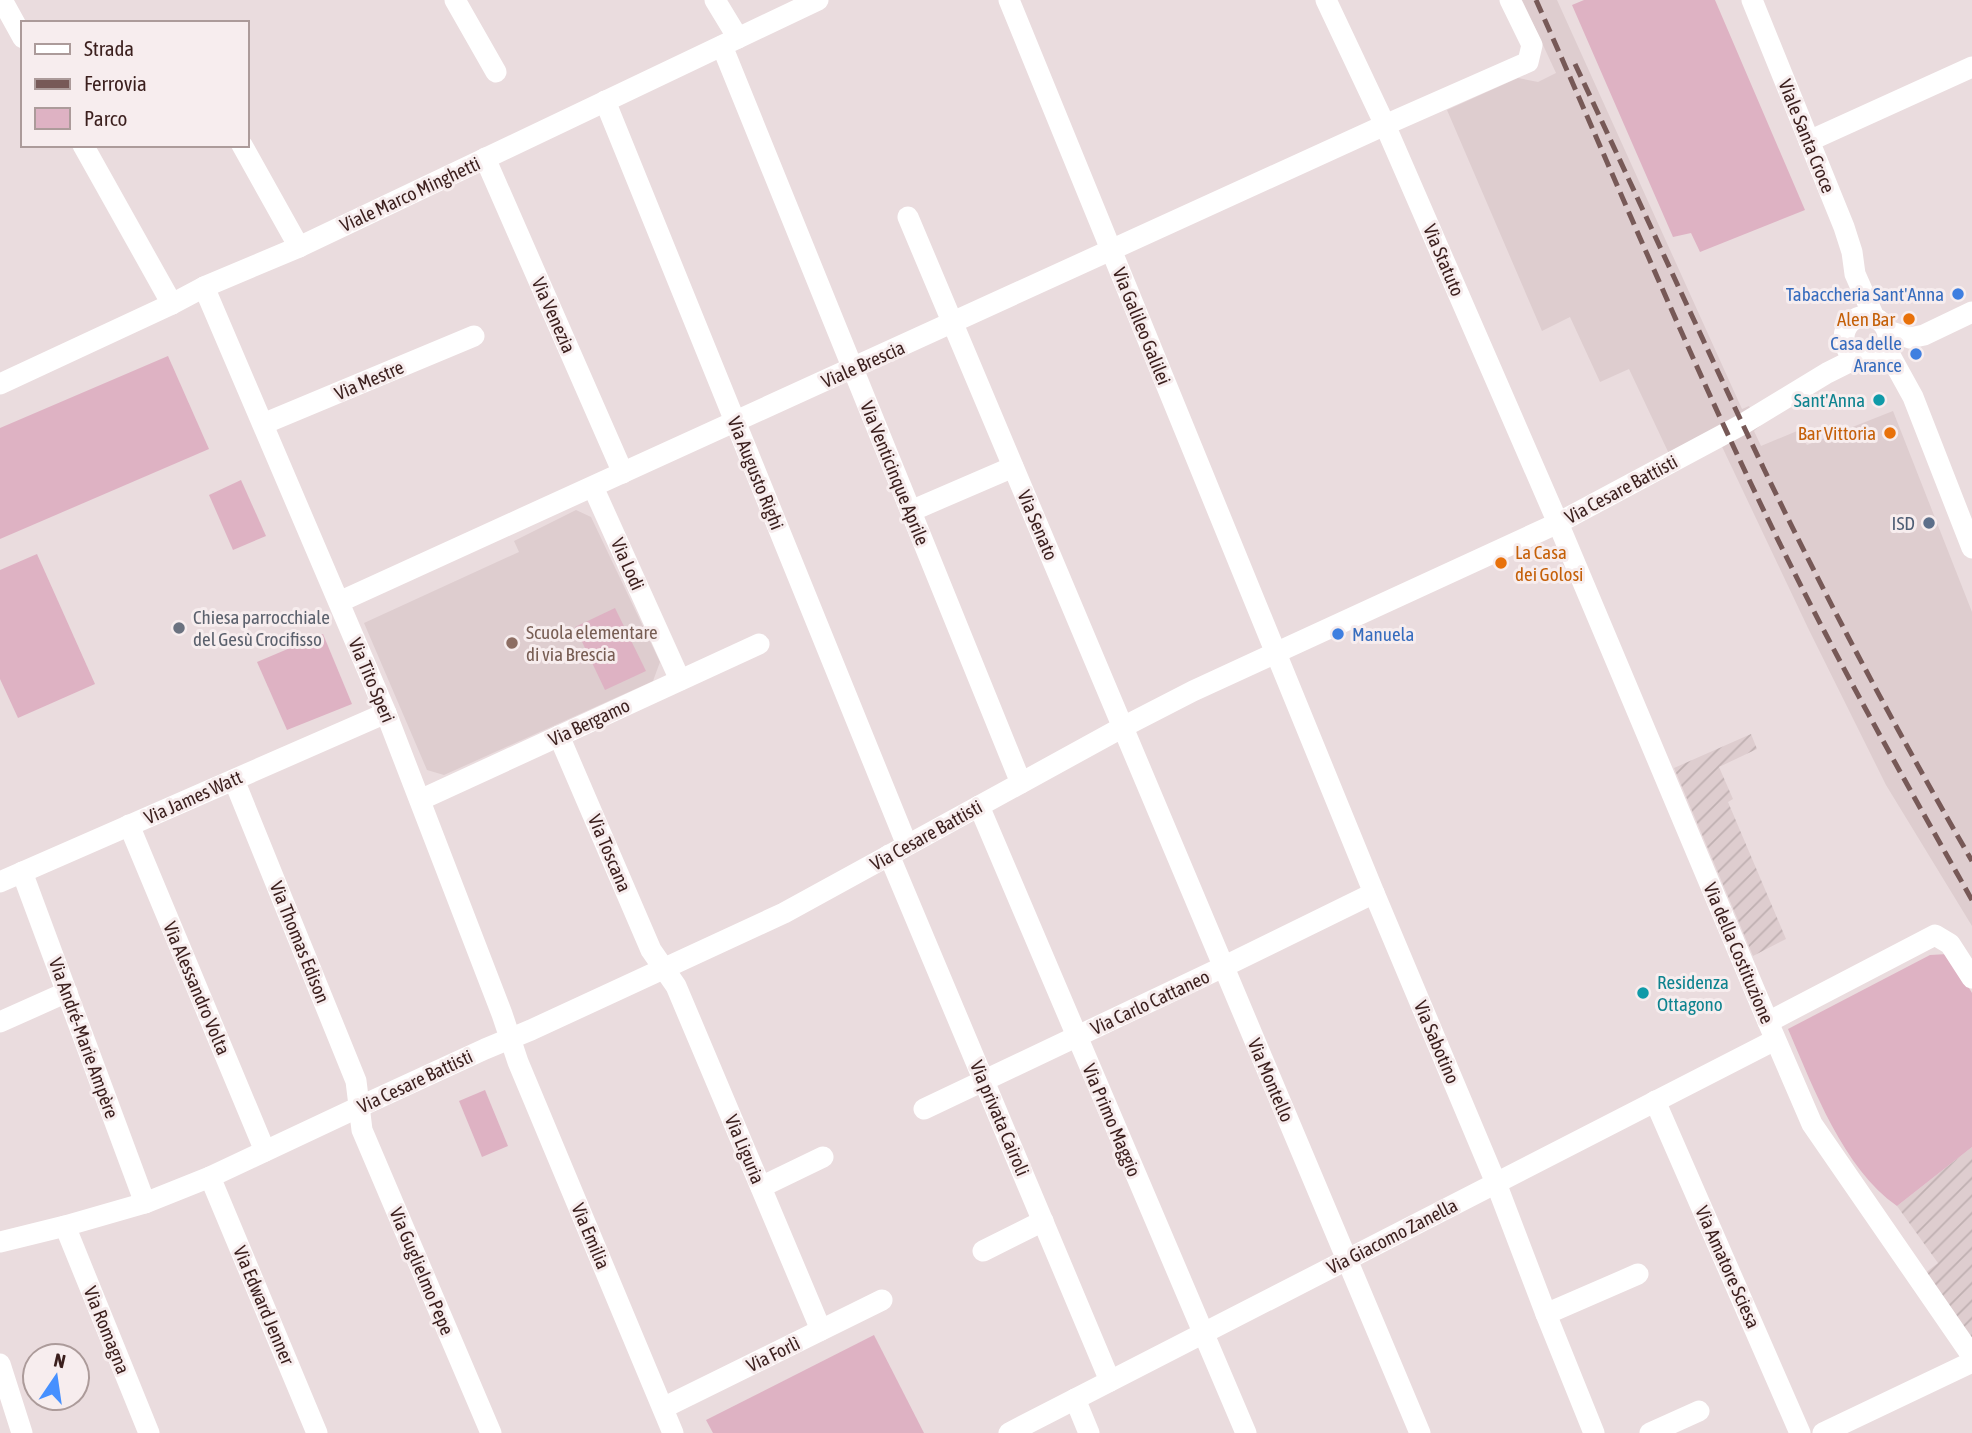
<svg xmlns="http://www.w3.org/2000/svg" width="1972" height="1433" font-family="'Asap Condensed',sans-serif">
<defs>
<pattern id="industrial-furrows" width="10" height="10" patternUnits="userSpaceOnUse" patternTransform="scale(1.75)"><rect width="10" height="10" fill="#decdcf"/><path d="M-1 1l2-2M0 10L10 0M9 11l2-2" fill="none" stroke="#bfb0b1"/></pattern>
</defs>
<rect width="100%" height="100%" fill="#eadcde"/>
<g fill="#decdcf">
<path d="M1522 0H1557L1742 409 1749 406 1760 426 1754 431 1761 446 1797 431 1807 445 1893 411 1972 612V926L1886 785 1808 628 1716 434 1671 458 1629 369 1600 382 1570 317 1542 331 1447 110 1518 78 1538 82 1556 73Z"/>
<path d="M576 510 591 517 660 662 653 681 444 775 427 770 364 623 519 552 514 541Z"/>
</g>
<g fill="url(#industrial-furrows)">
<path d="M1751 734 1757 749 1719 767 1733 799 1728 802 1786 939 1753 956 1674 768Z"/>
<path d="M1972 1147V1341L1925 1273 1938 1263 1897 1206Z"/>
</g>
<g fill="#deb2c3">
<path d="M1584 0H1715L1805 210 1700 252 1691 233 1673 237 1572 5Z"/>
<path d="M168 356 209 449 0 539V428Z"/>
<path d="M241 480 266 536 233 550 209 495Z"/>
<path d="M37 554 95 684 18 718 0 679V570Z"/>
<path d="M615 608 646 671 605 690 575 627Z"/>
<path d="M323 634 352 704 287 730 257 662Z"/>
<path d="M1948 954 1972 993V1147L1897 1206C1843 1168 1814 1089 1788 1029L1930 955Z"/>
<path d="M485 1090 508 1146 482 1157 459 1101Z"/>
<path d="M874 1335 924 1433H713L706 1420Z"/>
</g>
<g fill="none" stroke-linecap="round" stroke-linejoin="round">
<g stroke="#fff" stroke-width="21">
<path d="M2 0 23 38"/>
<path d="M455 0 496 72"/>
<path d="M715 0 738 38"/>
<path d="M1009 0 1374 893 1496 1183 1546 1314 1594 1433"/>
<path d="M1326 0 1385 125 1558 523 1768 1022 1812 1124 1972 1356"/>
<path d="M1752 0 1844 227 1852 252 1855 274 1874 317"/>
<path d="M722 46 1021 783"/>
<path d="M605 101 907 845"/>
<path d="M1809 141 1972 67"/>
<path d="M83 145 172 304"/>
<path d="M242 145 299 247"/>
<path d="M485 158 623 473"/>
<path d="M908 217 1420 1433"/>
<path d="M204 287 386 713 502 1014 518 1062 673 1433"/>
<circle cx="1866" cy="338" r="22"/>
<path d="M1888 331 1910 338 1924 335 1972 312"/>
<path d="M1886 348 1913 397 1972 548"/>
<path d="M0 384 172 304 204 287 299 247 818 0"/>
<path d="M263 424 474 336"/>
<path d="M593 487 680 680"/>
<path d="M911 511 1013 467"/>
<path d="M339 602 1385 125 1528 62 1532 45 1510 0"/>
<path d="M559 736 651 950 676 986 821 1330"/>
<path d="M234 780 356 1081 362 1130 491 1433"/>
<path d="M420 800 759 644"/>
<path d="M979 806 1246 1433"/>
<path d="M129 825 265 1151"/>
<path d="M889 855 1110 1381"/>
<path d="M22 872 145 1203"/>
<path d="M0 882 386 713"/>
<path d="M0 1022 67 992"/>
<path d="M1768 1022 1935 935 1950 944 1972 978"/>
<path d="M1655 1101 1800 1433"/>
<path d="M924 1109 1223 967 1374 893"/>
<path d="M210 1177 317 1433"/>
<path d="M761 1187 823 1157"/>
<path d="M65 1226 149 1433"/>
<path d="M0 1242 65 1226 145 1203 210 1177 359 1107 485 1049 531 1030 784 913 1123 727 1193 691 1558 523 1743 424 1827 373 1857 358"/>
<path d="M983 1251 1043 1221"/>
<path d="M1546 1314 1638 1274"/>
<path d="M0 1364 22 1433"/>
<path d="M1075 1399 1089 1433"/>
<path d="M663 1408 882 1300"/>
<path d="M1009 1433 1775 1040"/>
<path d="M1650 1433 1699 1411"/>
<path d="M1823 1433 1972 1362"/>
</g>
<g stroke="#775957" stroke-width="5" stroke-dasharray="14 7" stroke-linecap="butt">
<path d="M1536 0C1617 182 1693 367 1781 546 1840 666 1906 783 1972 900"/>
<path d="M1575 64C1638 198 1699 333 1763 467 1827 601 1898 733 1972 861"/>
</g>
</g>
<g fill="#3f7fe0" stroke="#f7edee" stroke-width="2.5">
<circle cx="1958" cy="294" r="7"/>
<circle cx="1916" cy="354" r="7"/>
<circle cx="1338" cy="634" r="7"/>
</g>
<g fill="#e8710a" stroke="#f7edee" stroke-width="2.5">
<circle cx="1909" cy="319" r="7"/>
<circle cx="1890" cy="433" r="7"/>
<circle cx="1501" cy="563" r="7"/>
</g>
<g fill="#0f9aa8" stroke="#f7edee" stroke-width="2.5">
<circle cx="1879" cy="400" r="7"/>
<circle cx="1643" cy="993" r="7"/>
</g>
<circle fill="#5c6f8a" stroke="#f7edee" stroke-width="2.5" cx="1929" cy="523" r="7"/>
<circle fill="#6b7280" stroke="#f7edee" stroke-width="2.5" cx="179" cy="628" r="7"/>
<circle fill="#8d6e63" stroke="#f7edee" stroke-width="2.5" cx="512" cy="643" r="7"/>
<g text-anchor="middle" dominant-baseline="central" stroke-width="6" stroke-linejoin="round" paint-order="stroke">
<g font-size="19" fill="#3b1f1d" stroke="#f7edee">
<text transform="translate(1807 136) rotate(68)">Viale Santa Croce</text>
<text transform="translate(410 194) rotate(-25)">Viale Marco Minghetti</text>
<text transform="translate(1444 260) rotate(67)">Via Statuto</text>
<text transform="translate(554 315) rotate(66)">Via Venezia</text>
<text transform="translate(1142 326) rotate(68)">Via Galileo Galilei</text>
<text transform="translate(863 364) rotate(-24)">Viale Brescia</text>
<text transform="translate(369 380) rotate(-23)">Via Mestre</text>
<text transform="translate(756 473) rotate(68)">Via Augusto Righi</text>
<text transform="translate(895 473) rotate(68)">Via Venticinque Aprile</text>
<text transform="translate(1621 489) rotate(-28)">Via Cesare Battisti</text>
<text transform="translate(1038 525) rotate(67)">Via Senato</text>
<text transform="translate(628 564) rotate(66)">Via Lodi</text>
<text transform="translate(372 680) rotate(67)">Via Tito Speri</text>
<text transform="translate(589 722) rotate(-25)">Via Bergamo</text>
<text transform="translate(193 797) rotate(-24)">Via James Watt</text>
<text transform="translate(926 835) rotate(-29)">Via Cesare Battisti</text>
<text transform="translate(610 853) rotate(67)">Via Toscana</text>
<text transform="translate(300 942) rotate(68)">Via Thomas Edison</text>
<text transform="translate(1739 953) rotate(67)">Via della Costituzione</text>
<text transform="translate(197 988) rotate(67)">Via Alessandro Volta</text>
<text transform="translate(1150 1002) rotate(-25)">Via Carlo Cattaneo</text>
<text transform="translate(84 1038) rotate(70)">Via André-Marie Ampère</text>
<text transform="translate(1437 1042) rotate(67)">Via Sabotino</text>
<text transform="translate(1271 1080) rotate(67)">Via Montello</text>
<text transform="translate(415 1081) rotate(-25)">Via Cesare Battisti</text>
<text transform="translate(1000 1118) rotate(67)">Via privata Cairoli</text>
<text transform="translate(1112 1120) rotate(67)">Via Primo Maggio</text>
<text transform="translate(745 1149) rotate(67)">Via Liguria</text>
<text transform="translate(591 1236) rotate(67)">Via Emilia</text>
<text transform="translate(1392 1236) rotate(-27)">Via Giacomo Zanella</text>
<text transform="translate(1728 1267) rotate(66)">Via Amatore Sciesa</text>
<text transform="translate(422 1271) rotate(67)">Via Guglielmo Pepe</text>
<text transform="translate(264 1305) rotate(67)">Via Edward Jenner</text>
<text transform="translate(107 1330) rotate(68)">Via Romagna</text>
<text transform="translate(773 1354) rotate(-26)">Via Forlì</text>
</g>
<g font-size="19" fill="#366cbe" stroke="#f7edee" text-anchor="end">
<text x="1944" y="294">Tabaccheria Sant'Anna</text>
<text x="1902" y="343">Casa delle<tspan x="1902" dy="22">Arance</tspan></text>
<text x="1352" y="634" text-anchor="start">Manuela</text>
</g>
<g font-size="19" fill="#c56008" stroke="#f7edee" text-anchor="end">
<text x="1895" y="319">Alen Bar</text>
<text x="1876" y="433">Bar Vittoria</text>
<text x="1515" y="552" text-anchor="start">La Casa<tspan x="1515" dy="22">dei Golosi</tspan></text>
</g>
<g font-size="19" fill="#0d838f" stroke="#f7edee" text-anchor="end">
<text x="1865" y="400">Sant'Anna</text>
<text x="1657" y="982" text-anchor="start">Residenza<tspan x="1657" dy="22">Ottagono</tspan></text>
</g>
<g font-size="19" fill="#4e5e75" stroke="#f7edee" text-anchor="end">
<text x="1915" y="523">ISD</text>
</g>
<g font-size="19" fill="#5b616d" stroke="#f7edee" text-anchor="start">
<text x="193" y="617">Chiesa parrocchiale<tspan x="193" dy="22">del Gesù Crocifisso</tspan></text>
</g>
<g font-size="19" fill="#785e54" stroke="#f7edee" text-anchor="start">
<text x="526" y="632">Scuola elementare<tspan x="526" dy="22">di via Brescia</tspan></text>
</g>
</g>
<rect x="21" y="21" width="228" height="126" fill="#f7edee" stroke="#ac9b9a" stroke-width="2"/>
<rect x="35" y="44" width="35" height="10" fill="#ffffff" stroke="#ac9b9a" stroke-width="2"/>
<text x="84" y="56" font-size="21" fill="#3b1f1d">Strada</text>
<rect x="35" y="79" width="35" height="10" fill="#775957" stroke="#ac9b9a" stroke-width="2"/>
<text x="84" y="91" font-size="21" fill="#3b1f1d">Ferrovia</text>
<rect x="35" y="108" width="35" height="21" fill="#deb2c3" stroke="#ac9b9a" stroke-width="2"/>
<text x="84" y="126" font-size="21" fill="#3b1f1d">Parco</text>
<g transform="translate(56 1377) rotate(13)"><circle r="33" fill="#f7edee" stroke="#ac9b9a" stroke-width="2"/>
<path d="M0-5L12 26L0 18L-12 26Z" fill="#4690ff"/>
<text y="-10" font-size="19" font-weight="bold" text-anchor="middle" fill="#3b1f1d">N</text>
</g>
</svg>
